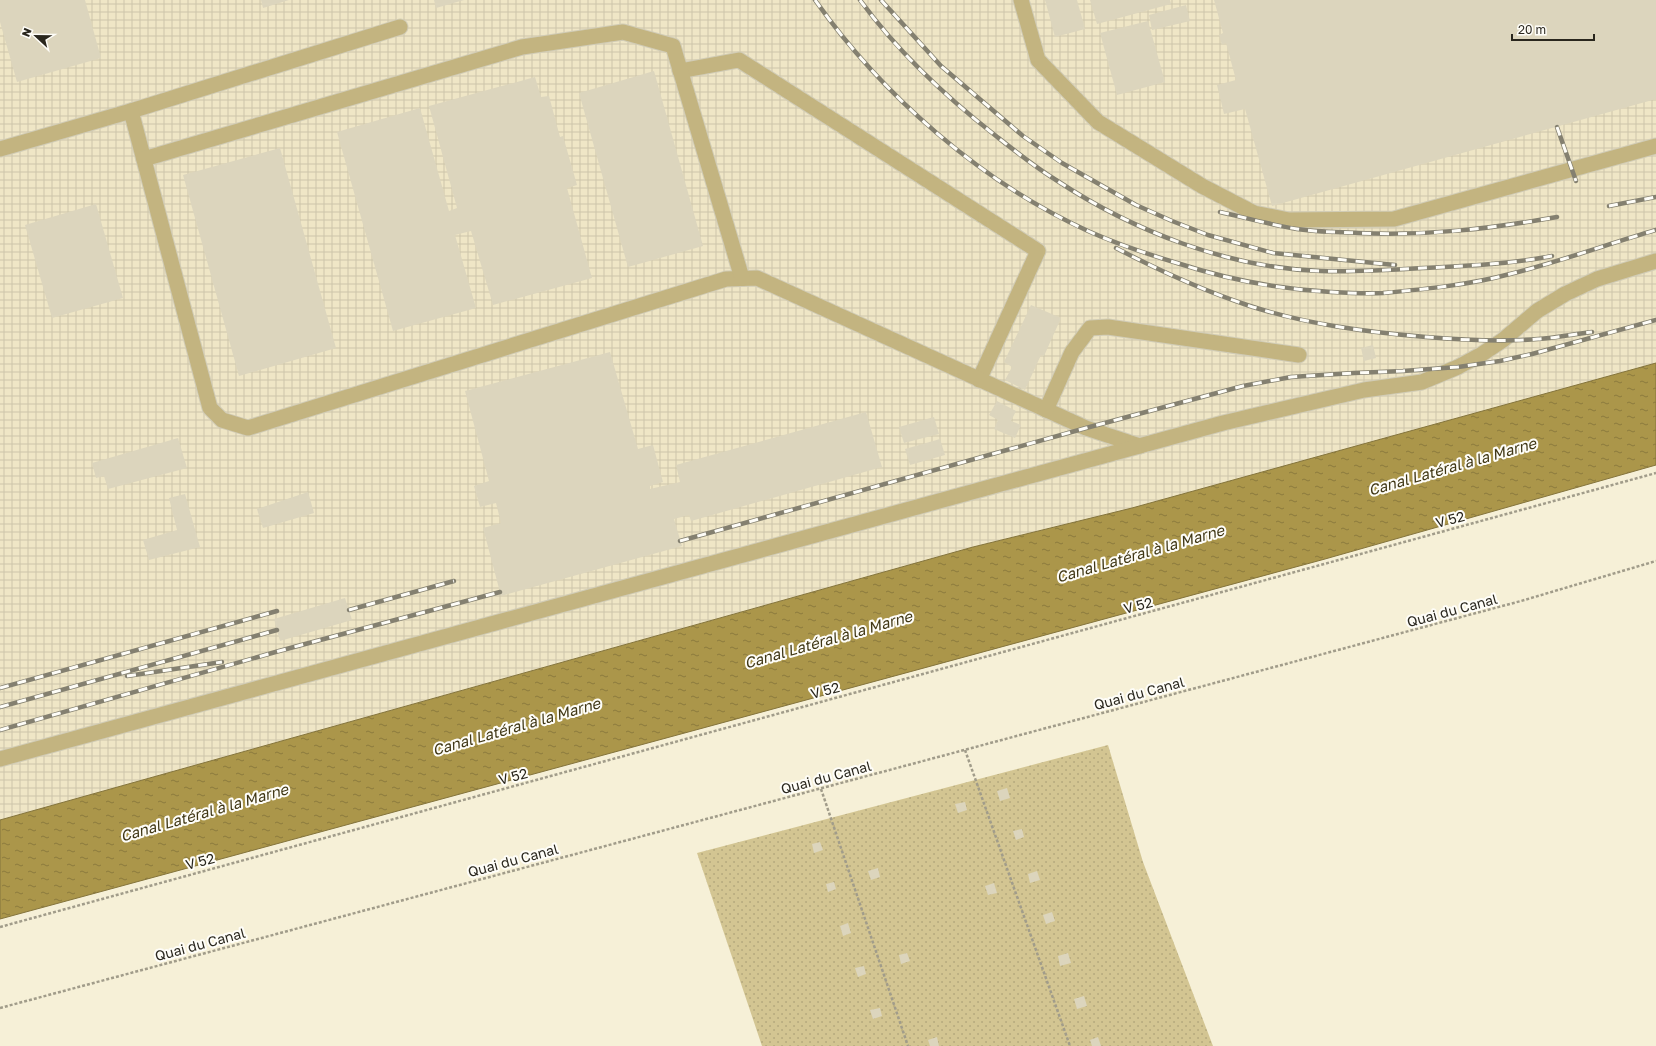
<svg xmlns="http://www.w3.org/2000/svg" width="1656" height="1046" font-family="'Golos Text',sans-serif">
<defs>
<pattern id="industrial-grid" width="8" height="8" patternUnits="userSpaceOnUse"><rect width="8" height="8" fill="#efe6c6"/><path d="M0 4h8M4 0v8" fill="none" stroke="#cdc5aa"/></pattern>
<pattern id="grass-dots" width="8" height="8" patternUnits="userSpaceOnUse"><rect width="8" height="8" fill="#d3c592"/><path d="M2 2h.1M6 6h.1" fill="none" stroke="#b5a97d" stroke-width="1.8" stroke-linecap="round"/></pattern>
<pattern id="water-ripples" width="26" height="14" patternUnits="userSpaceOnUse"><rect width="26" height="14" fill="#ab964a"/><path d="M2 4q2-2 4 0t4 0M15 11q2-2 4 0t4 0" fill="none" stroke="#8b7a3d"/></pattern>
</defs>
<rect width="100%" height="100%" fill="#f6f0d7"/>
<path fill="url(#industrial-grid)" d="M0 0H1656V363L1132 508 973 547 0 820Z"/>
<path fill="url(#grass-dots)" d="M1108 745 1143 862 1213 1046H762L697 853Z"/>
<path fill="url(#water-ripples)" stroke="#84743c" d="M1656 363V465L1325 559 0 919V820L973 547 1132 508Z"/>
<g fill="#dcd5bd">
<path d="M0 0H85L101 58 17 82 0 22Z"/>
<path d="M261 0H289L263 8Z"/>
<path d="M434 0H464L436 8Z"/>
<path d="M1045 0H1077L1085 29 1055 37Z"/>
<path d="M1090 0H1170L1171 4 1097 24Z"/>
<path d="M1214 0H1656V99L1272 206 1245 109 1224 114 1217 85 1236 80 1226 43 1222 45 1219 35 1223 33Z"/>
<path d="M1186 5 1190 21 1152 30 1149 15Z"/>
<path d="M1148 21 1165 82 1117 95 1100 33Z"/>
<path d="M654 71 703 246 628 267 579 93Z"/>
<path d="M535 77 541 97 549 96 560 137 563 136 577 185 567 188 592 278 493 305 471 231 455 235 476 308 393 331 337 132 420 108 449 211 457 208 429 106Z"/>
<path d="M280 148 336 348 239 376 183 175Z"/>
<path d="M96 204 123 298 52 318 25 225Z"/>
<path d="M1031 305 1061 318 1044 356 1041 355 1025 390 1005 380 1012 367 1004 362Z"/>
<path d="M1373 345 1376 358 1364 361 1361 348Z"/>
<path d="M610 352 638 449 653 445 663 482 650 486V489L680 482 676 465 866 412 882 467 691 521 689 515 674 519 682 546 501 596 483 528 501 523 496 503 480 507 474 486 489 481 465 391Z"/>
<path d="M997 401 1016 411 1011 421 1021 425 1015 438 994 429 998 420 989 415Z"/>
<path d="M934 417 939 434 904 443 899 427Z"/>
<path d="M178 438 187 468 108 489 104 476 96 478 92 463Z"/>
<path d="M940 439 945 455 910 465 905 449Z"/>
<path d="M308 492 314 513 263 528 257 509Z"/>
<path d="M185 494 200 547 149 560 143 540 177 530 169 498Z"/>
<path d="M345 598 352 620 280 641 274 619Z"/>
<path d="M1007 788 1010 798 1000 801 997 791Z"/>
<path d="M965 802 967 810 958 813 955 804Z"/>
<path d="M1022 829 1024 837 1016 840 1013 831Z"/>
<path d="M820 842 823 850 814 853 812 844Z"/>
<path d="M878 868 880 877 871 880 868 871Z"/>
<path d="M1037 871 1040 880 1030 883 1028 874Z"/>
<path d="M834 882 836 889 828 892 826 884Z"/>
<path d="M994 883 997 893 988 895 985 886Z"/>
<path d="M1052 912 1055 921 1046 924 1043 915Z"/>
<path d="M848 923 851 933 843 936 840 926Z"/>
<path d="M907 953 910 961 901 964 899 955Z"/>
<path d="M1068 953 1071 963 1060 966 1058 956Z"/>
<path d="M864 966 866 974 858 977 855 968Z"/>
<path d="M1084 996 1087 1006 1077 1009 1074 999Z"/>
<path d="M880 1008 882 1016 873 1019 870 1010Z"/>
<path d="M937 1037 939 1046H930L928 1040Z"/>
<path d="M1098 1037 1101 1046H1092L1090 1040Z"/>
</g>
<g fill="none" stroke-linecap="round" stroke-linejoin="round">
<defs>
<g id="lane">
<path d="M1021 0 1038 60 1098 122 1202 186 1254 213 1289 220 1394 219 1656 146"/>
<path d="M680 71 739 60 1038 251 979 380"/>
<path d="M131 111 400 27"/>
<path d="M0 149 131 111 210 408 222 420 248 428 726 279 757 278 1086 428 1140 446"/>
<path d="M144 159 522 47 623 32 673 46 742 278"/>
<path d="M1046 410 1072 352 1090 328 1108 327 1299 355"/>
<path d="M0 759 1223 423 1364 390 1422 382 1458 367 1482 354 1503 340 1537 311 1565 294 1597 279 1656 261"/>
</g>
</defs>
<use href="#lane" stroke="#d1ccb6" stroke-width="17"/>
<g stroke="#a19c8a" stroke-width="2.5" stroke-dasharray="3 2" stroke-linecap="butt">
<path d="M965 750 1070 1046"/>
<path d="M821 789 908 1046"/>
<path d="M0 927 1656 473"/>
<path d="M0 1008 1521 601 1656 561"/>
</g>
<use href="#lane" stroke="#c3b480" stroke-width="15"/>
<defs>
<g id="rail">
<path d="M815 0C882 95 982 183 1088 231 1117 244 1147 254 1177 263 1229 280 1277 289 1331 292 1348 293 1366 294 1383 293 1426 289 1469 285 1510 274 1559 262 1608 244 1656 230"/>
<path d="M860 0C898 52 946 97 996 136 1015 151 1035 167 1056 180 1133 231 1228 268 1321 271 1355 272 1389 270 1423 268 1466 266 1510 264 1552 256"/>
<path d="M881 0 941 66 1023 136 1062 163 1136 205 1172 221 1208 235 1273 253 1395 265"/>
<path d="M1557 127 1576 181"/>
<path d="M1609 206 1656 197"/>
<path d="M1220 212C1246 218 1272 225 1297 229 1317 232 1338 232 1358 233 1428 236 1488 229 1557 217"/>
<path d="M1116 248C1158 270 1202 290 1247 305 1304 324 1366 332 1426 337 1463 340 1501 342 1538 339 1556 338 1574 334 1592 332"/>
<path d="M680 541 1086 428 1243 386 1291 377 1354 373 1403 371 1458 367 1500 361 1532 354 1656 320"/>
<path d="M349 610 454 581"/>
<path d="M127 676 222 662"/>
<path d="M0 688 277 611"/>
<path d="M0 707 277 630"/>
<path d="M0 730 279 651 500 592"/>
</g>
</defs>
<use href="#rail" stroke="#848070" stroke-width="4.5"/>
<use href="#rail" stroke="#fefdf8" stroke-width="3" stroke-dasharray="9" stroke-linecap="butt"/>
</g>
<g text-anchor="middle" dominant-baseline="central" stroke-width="4" stroke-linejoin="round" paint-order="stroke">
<g font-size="14" fill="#29261d" stroke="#fefdf8">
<text transform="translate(1450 519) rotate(-15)">V 52</text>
<text transform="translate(1138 605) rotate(-15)">V 52</text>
<text transform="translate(1452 610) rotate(-15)">Quai du Canal</text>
<text transform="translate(825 690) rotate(-15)">V 52</text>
<text transform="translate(1139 693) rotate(-15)">Quai du Canal</text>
<text transform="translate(513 776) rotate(-15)">V 52</text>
<text transform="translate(826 777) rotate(-15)">Quai du Canal</text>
<text transform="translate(513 860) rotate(-15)">Quai du Canal</text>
<text transform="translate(200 861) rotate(-15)">V 52</text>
<text transform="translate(200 944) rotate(-15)">Quai du Canal</text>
</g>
<g font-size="15" font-style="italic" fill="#403715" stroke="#fefdf8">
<text transform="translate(1452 466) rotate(-16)">Canal Latéral à la Marne</text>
<text transform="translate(1140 553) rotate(-16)">Canal Latéral à la Marne</text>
<text transform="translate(828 639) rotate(-16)">Canal Latéral à la Marne</text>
<text transform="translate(516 726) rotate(-16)">Canal Latéral à la Marne</text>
<text transform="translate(204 812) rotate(-16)">Canal Latéral à la Marne</text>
</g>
</g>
<g transform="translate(36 36) rotate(292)" stroke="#fefdf8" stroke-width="3" paint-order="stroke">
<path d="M0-3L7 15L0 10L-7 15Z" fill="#29261d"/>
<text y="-6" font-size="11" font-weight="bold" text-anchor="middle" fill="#29261d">N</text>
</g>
<path d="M1512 34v6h82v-6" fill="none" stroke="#29261d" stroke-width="2"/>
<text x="1518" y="34" font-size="12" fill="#29261d" stroke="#fefdf8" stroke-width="3" paint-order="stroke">20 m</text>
</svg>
